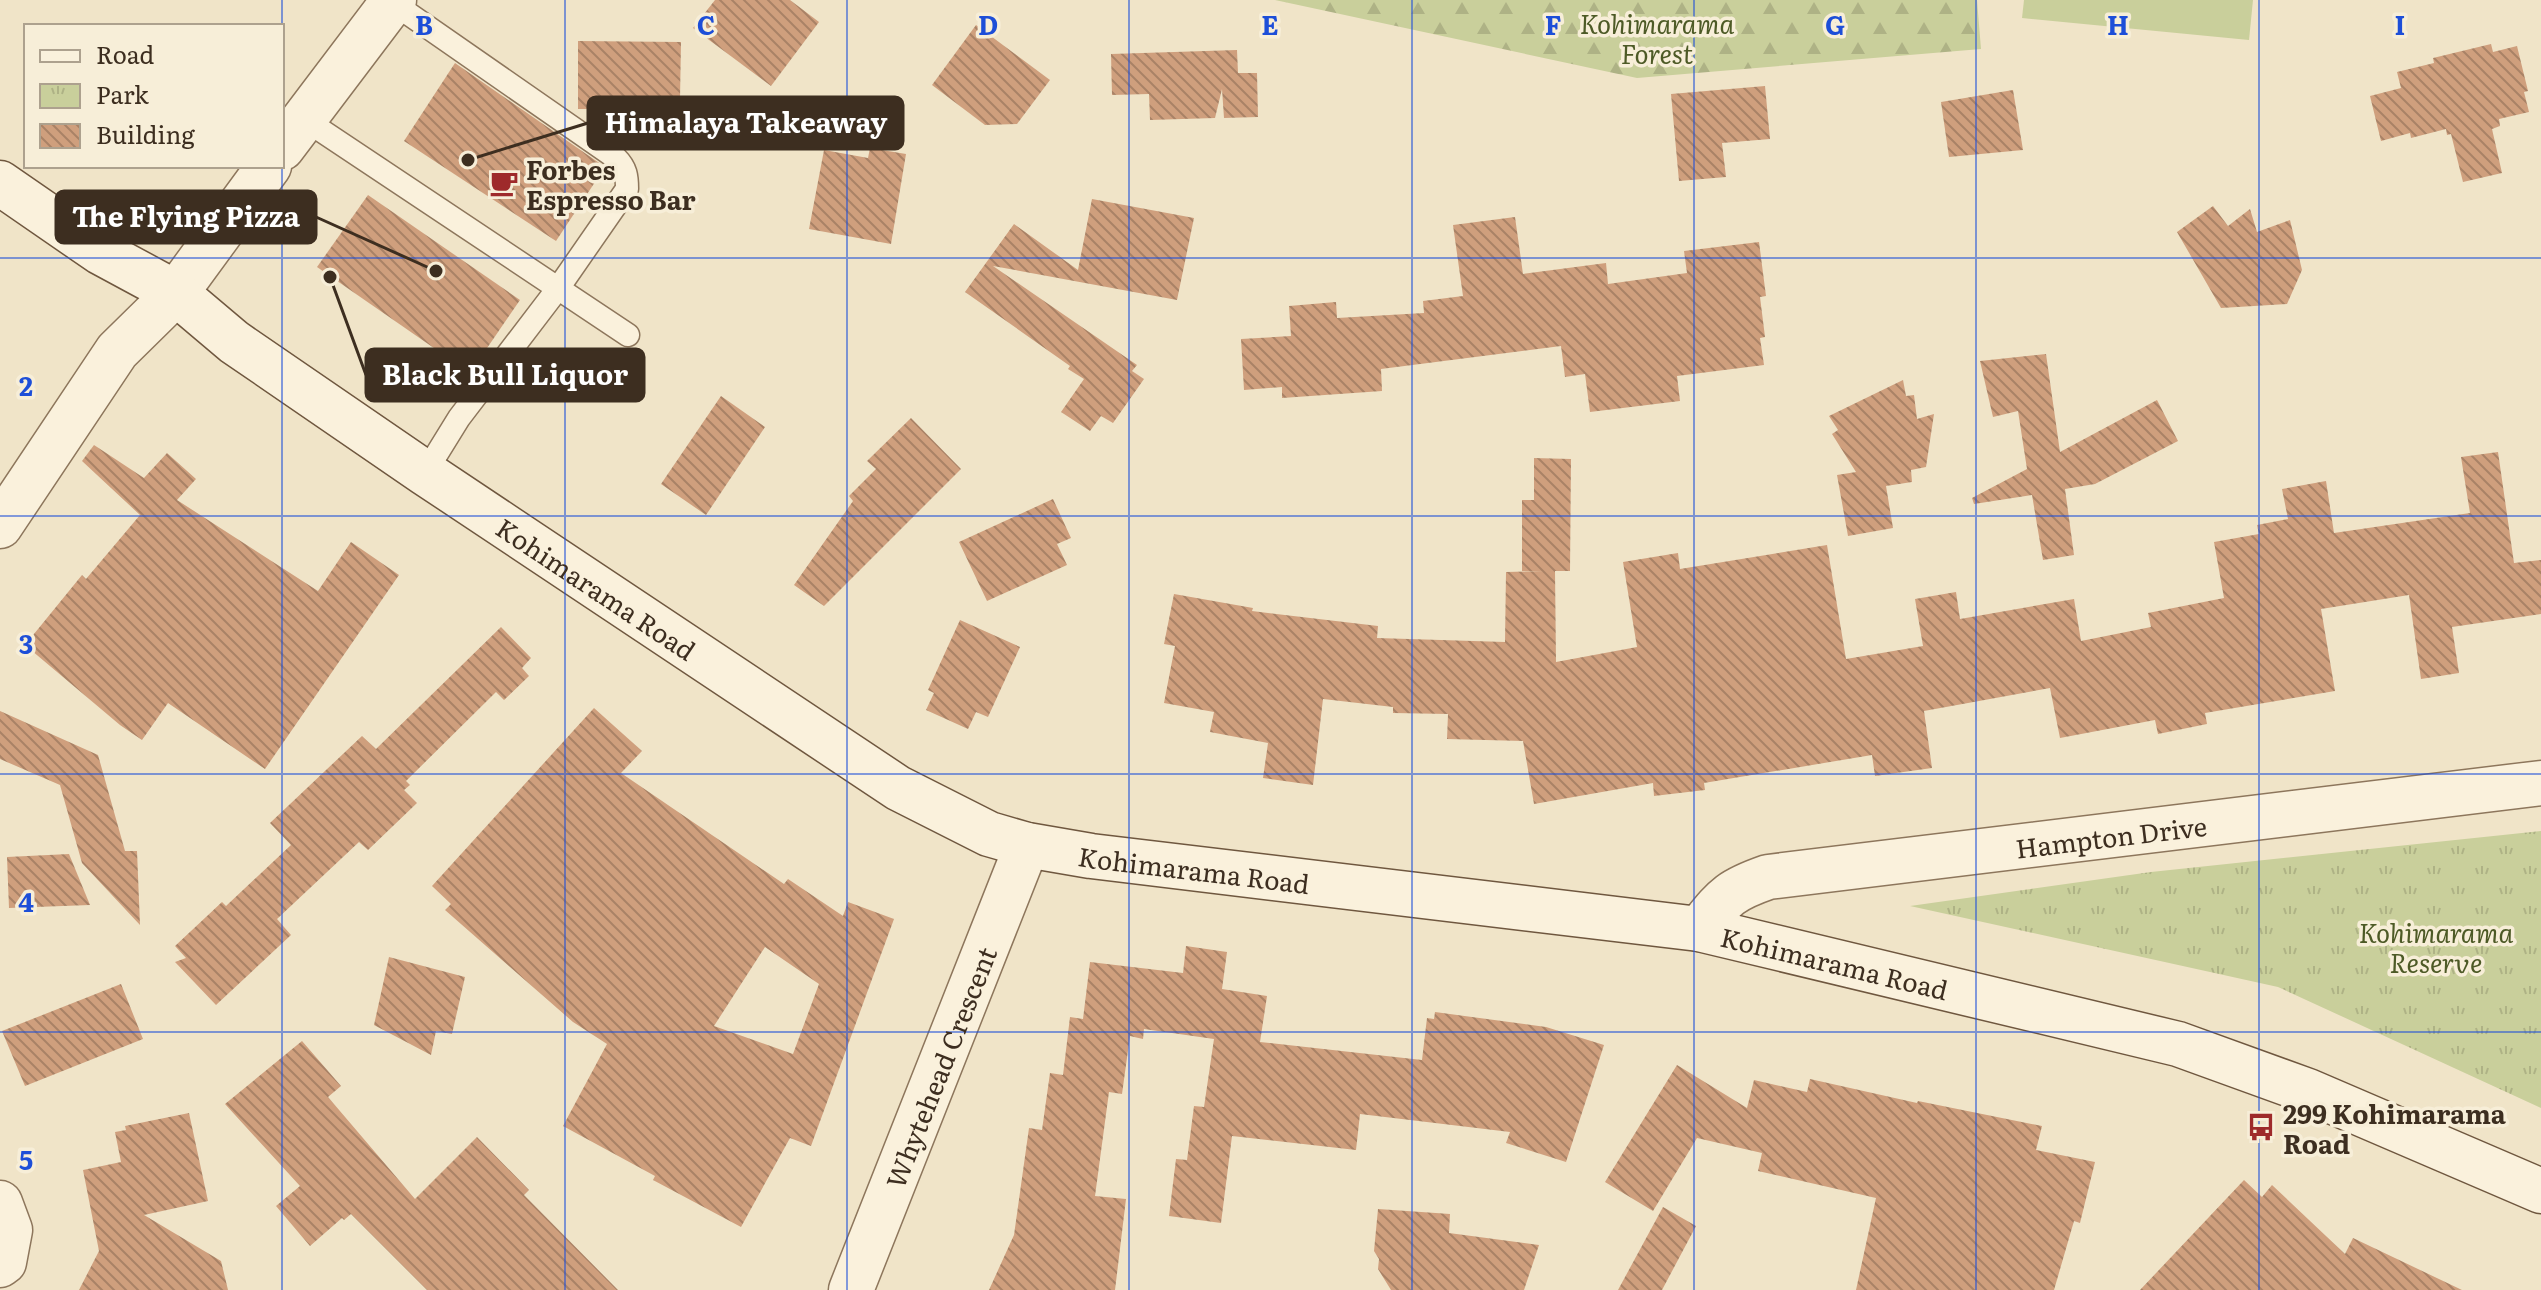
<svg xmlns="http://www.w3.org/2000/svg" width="2541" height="1290" font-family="Literata,serif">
<defs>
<pattern id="forest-firs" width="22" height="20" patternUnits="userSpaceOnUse" patternTransform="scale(2)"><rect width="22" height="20" fill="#c9cf9b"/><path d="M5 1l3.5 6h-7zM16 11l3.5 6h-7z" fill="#aeb285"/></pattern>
<pattern id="park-tufts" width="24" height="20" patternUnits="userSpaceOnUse" patternTransform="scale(2)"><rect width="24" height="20" fill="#c9cf9b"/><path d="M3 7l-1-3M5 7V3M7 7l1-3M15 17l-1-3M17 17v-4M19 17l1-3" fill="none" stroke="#aeb285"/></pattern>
<pattern id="building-back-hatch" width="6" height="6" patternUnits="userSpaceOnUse" patternTransform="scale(2)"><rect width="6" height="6" fill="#cf9f7d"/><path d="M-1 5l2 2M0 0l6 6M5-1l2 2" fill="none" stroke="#a98266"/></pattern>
</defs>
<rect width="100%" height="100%" fill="#f0e4c8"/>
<path fill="url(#forest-firs)" d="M1275 0H1977L1981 49 1637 78Z"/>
<path fill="url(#park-tufts)" d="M2541 831V1108L2278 987 1910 906 2151 872Z"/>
<path fill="#c9cf9b" d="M2024 0H2253L2249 40 2022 18Z"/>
<g fill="url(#building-back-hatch)" fill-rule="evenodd">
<path d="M715 0H790L819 22 771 86 693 28Z"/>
<path d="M976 25 1050 80 1017 124 985 125 932 85Z"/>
<path d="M578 41 681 42 680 99H656V109H578Z"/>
<path d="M2491 44 2493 52 2517 46 2528 91 2524 92 2529 112 2499 119 2500 126 2492 129 2502 173 2463 182 2451 134 2447 135 2446 129 2411 138 2410 133 2381 141 2370 96 2401 88 2397 72 2434 63 2433 58Z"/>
<path d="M1237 50 1238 73H1257L1258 117 1224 118 1222 89 1215 118 1150 120 1149 94 1112 95 1111 54Z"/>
<path d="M455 63 605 167 556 241 404 141Z"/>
<path d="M1765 86 1770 139 1722 143 1726 177 1679 181 1671 94Z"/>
<path d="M2013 90 2023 150 1949 157 1941 102Z"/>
<path d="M870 148 906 154 891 244 809 229 824 150 868 158Z"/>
<path d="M368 195 520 300 470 373 317 267Z"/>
<path d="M1092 199 1194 218 1177 300 993 266 1137 365 1132 371 1144 379 1113 423 1101 416 1090 431 1061 412 1084 379 1068 369 1070 366 965 292 1014 224 1078 270Z"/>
<path d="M2213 206 2228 226 2250 209 2257 232 2290 220 2302 270 2287 304 2221 308 2177 232Z"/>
<path d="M1515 217 1523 274 1606 263 1608 284 1687 273 1684 251 1759 242 1766 296 1760 297 1765 337 1760 338 1764 365 1677 376 1680 401 1590 412 1585 374 1565 377 1561 346 1381 369 1382 391 1282 398V387L1244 390 1241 339 1291 336 1289 306 1336 302 1337 318 1424 313 1423 301 1463 296 1453 225Z"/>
<path d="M2046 354 2060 452 2157 400 2178 441 2095 484 2065 489 2074 555 2043 560 2032 495 1974 504 1972 498 2027 469 2018 411 1993 417 1980 361Z"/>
<path d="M1903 380 1906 396 1914 395 1917 419 1934 414 1926 467 1911 470 1912 482 1886 486 1893 528 1848 536 1837 475 1856 472 1832 434 1838 430 1829 416Z"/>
<path d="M721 396 765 427 706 515 661 484Z"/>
<path d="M911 418 961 469 824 606 794 585 853 501 849 496 876 469 867 461Z"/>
<path d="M94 445 144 478 167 453 196 479 177 500 318 591 351 542 399 575 265 769 168 703 142 740 120 725 25 645 82 575 86 579 140 515 82 461Z"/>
<path d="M2498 452 2514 563 2541 560V614L2452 627 2459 673 2421 679 2409 595 2321 609 2335 691 2205 713 2207 724 2158 734 2155 720 2060 738 2050 688 1924 711 1932 768 1875 776 1872 755 1704 783 1705 790 1654 796 1653 783 1534 804 1523 741 1447 739 1448 714 1393 713V707L1323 699 1313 785 1263 778 1268 743 1210 732 1214 712 1164 703 1175 646 1164 644 1174 594 1253 608 1252 611 1378 626 1377 638 1505 642 1506 572 1544 571H1522V500H1534V458L1571 459 1570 571H1555L1556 662 1637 647 1623 562 1678 553 1680 569 1827 545 1846 659 1923 646 1915 599 1956 592 1960 619 2074 599 2081 641 2151 627 2148 613 2224 598 2214 542 2259 534 2257 525 2288 519 2282 489 2326 481 2334 533 2470 513 2461 457Z"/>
<path d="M1053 499 1071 538 1057 544 1067 565 987 601 959 542Z"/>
<path d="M960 620 1020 647 988 717 976 712 968 729 926 710 934 693 928 690Z"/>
<path d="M501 627 531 658 522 668 529 676 504 700 496 692 406 781 410 785 404 790 417 803 368 850 359 842 277 919 291 935 216 1005 175 962 186 958 175 946 222 902 226 906 291 845 270 823 362 736 376 749Z"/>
<path d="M594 708 642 751 621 773 784 884 788 879 843 916 848 902 894 919 811 1146 790 1138 741 1227 653 1180 655 1176 563 1126 607 1044 573 1022 445 910 451 904 432 886ZM765 947 819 984 793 1054 714 1026Z"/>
<path d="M0 711 98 755 125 851H137L140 925 82 863 60 785 0 759Z"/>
<path d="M69 854 90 905 9 908 7 857Z"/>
<path d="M1186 946 1227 952 1222 989 1267 996 1260 1042 1422 1060 1427 1018 1434 1019 1435 1012 1546 1027 1604 1045 1566 1162 1506 1143 1510 1132 1360 1114 1356 1150 1232 1136 1221 1223 1169 1216 1176 1159 1187 1160 1194 1106 1204 1107 1214 1039 1144 1029 1143 1039 1130 1036 1122 1094 1109 1092 1095 1196 1126 1199 1115 1290H989L1014 1235 1029 1128 1042 1130 1050 1073 1063 1075 1070 1017 1083 1019 1090 962 1183 973Z"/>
<path d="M389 957 465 977 452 1034 436 1031 431 1055 374 1025Z"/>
<path d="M121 984 143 1039 25 1086 2 1031Z"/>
<path d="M302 1041 341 1086 328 1097 415 1199 477 1137 529 1190 524 1195 618 1290H427L351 1214 344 1220 342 1218 310 1246 276 1206 300 1186 225 1104Z"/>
<path d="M1677 1065 1747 1108 1754 1080 1807 1092 1810 1079 1917 1103 1918 1101 2042 1126 2036 1150 2095 1162 2080 1223 2074 1221 2054 1290H1856L1876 1198 1758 1171 1762 1153 1697 1138 1653 1211 1605 1182Z"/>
<path d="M189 1113 208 1201 144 1215 221 1261 228 1290H79L99 1251 83 1170 121 1162 115 1132 126 1130 125 1126Z"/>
<path d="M2244 1180 2262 1197 2272 1185 2345 1254 2353 1238 2462 1290H2140Z"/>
<path d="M1663 1207 1696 1226 1662 1290H1618Z"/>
<path d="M1378 1209 1450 1214 1449 1233 1539 1245 1524 1290H1391L1378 1269 1379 1259 1374 1251Z"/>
</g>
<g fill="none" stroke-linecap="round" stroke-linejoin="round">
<defs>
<g id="service">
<path d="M393 3 616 158C626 168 627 176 627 189L559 287 459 418 425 473"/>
<path d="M304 119 628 335"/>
</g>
<g id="minor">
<path d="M0 526 117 351 176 293"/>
<path id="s1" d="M1699 929C1725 897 1728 891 1768 877L2541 783"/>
<path d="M0 1203 10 1230 4 1262 0 1265"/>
<path id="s2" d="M851 1290 1027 845"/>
</g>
<g id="tertiary">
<path d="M282 148 394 0"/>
<path d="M176 293 269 166"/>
</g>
<g id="secondary">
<path id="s3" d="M0 183 100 252 176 293 234 342 425 473 898 788 989 834 1027 845 1091 856 1699 929 2178 1044 2308 1091 2541 1191"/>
</g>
</defs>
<use href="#service" stroke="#8d765c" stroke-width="25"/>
<use href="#minor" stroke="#8d765c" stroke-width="47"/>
<use href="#tertiary" stroke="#8d765c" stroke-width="47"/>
<use href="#secondary" stroke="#6f573f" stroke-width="47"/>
<use href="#service" stroke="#faf1dc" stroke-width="22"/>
<use href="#minor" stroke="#faf1dc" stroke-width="44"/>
<use href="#tertiary" stroke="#faf1dc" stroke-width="44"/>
<use href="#secondary" stroke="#faf1dc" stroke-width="44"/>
</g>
<path fill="none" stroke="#1d4ed8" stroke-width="2" stroke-opacity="0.55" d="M282 0V1290M565 0V1290M847 0V1290M1129 0V1290M1412 0V1290M1694 0V1290M1976 0V1290M2259 0V1290M0 258H2541M0 516H2541M0 774H2541M0 1032H2541"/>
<defs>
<symbol id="cafe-bare" viewBox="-9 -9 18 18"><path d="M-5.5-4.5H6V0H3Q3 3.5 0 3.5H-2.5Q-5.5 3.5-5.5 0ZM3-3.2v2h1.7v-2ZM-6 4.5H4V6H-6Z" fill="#9e2a2b" stroke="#f7eed8" stroke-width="2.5" paint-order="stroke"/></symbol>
<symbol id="bus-bare" viewBox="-9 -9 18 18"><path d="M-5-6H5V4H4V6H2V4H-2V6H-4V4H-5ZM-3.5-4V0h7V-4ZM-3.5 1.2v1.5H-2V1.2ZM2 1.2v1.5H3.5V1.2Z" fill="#9e2a2b" stroke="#f7eed8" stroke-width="2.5" paint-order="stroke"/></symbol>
</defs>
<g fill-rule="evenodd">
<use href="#cafe-bare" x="484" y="163" width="40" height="40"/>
<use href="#bus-bare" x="2241" y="1107" width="40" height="40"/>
</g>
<g text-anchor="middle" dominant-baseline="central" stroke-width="7" stroke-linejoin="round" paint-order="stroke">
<g font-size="26" font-style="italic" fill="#4d5a26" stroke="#f7eed8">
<text x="1657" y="22">Kohimarama<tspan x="1657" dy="30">Forest</tspan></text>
<text x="2436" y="931">Kohimarama<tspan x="2436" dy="30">Reserve</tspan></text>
</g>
<g font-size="26" font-weight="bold" fill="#3d2e20" stroke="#f7eed8" text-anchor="start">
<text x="526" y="168">Forbes<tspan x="526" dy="30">Espresso Bar</tspan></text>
<text x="2283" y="1112">299 Kohimarama<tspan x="2283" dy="30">Road</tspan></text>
</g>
<g font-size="26" fill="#3d2e20" stroke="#f7eed8">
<text stroke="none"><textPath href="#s3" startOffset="722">Kohimarama Road</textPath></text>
<text stroke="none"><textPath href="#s1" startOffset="434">Hampton Drive</textPath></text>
<text stroke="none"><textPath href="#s3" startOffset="1394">Kohimarama Road</textPath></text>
<text stroke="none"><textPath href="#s3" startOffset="2042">Kohimarama Road</textPath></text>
<text stroke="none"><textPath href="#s2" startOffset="240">Whytehead Crescent</textPath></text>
</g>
</g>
<g font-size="26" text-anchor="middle" font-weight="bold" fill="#1d4ed8" stroke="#f7eed8" stroke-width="7" stroke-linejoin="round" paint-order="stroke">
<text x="424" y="35">B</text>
<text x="706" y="35">C</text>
<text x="988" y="35">D</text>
<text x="1270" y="35">E</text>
<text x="1553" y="35">F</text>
<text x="1835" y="35">G</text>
<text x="2118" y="35">H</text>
<text x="2400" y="35">I</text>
<text x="26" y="396">2</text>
<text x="26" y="654">3</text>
<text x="26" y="912">4</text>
<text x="26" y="1170">5</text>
</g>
<path fill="none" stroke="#3d2e20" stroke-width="3" d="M468 160L588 123M436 271L316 217M330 277L366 375"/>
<g fill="#3d2e20" stroke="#f7eed8" stroke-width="3">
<circle cx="468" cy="160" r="8"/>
<circle cx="436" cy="271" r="8"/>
<circle cx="330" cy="277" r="8"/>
</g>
<g fill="#3d2e20" stroke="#3d2e20" stroke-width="3">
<rect x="588" y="97" width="315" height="52" rx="8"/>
<rect x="56" y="191" width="260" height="52" rx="8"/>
<rect x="366" y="349" width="278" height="52" rx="8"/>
</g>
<g font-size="28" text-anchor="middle" font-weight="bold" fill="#fff">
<text x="746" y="133">Himalaya Takeaway</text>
<text x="186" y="227">The Flying Pizza</text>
<text x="505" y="385">Black Bull Liquor</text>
</g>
<rect x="24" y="24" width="260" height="144" fill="#f7eed8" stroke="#ada18e" stroke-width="2"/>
<rect x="40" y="50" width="40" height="12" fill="#faf1dc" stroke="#ada18e" stroke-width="2"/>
<text x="96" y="64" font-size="24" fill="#3d2e20">Road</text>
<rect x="40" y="84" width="40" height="24" fill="url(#park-tufts)" stroke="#ada18e" stroke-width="2"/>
<text x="96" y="104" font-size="24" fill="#3d2e20">Park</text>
<rect x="40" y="124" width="40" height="24" fill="url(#building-back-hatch)" stroke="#ada18e" stroke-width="2"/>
<text x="96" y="144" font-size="24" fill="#3d2e20">Building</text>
</svg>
